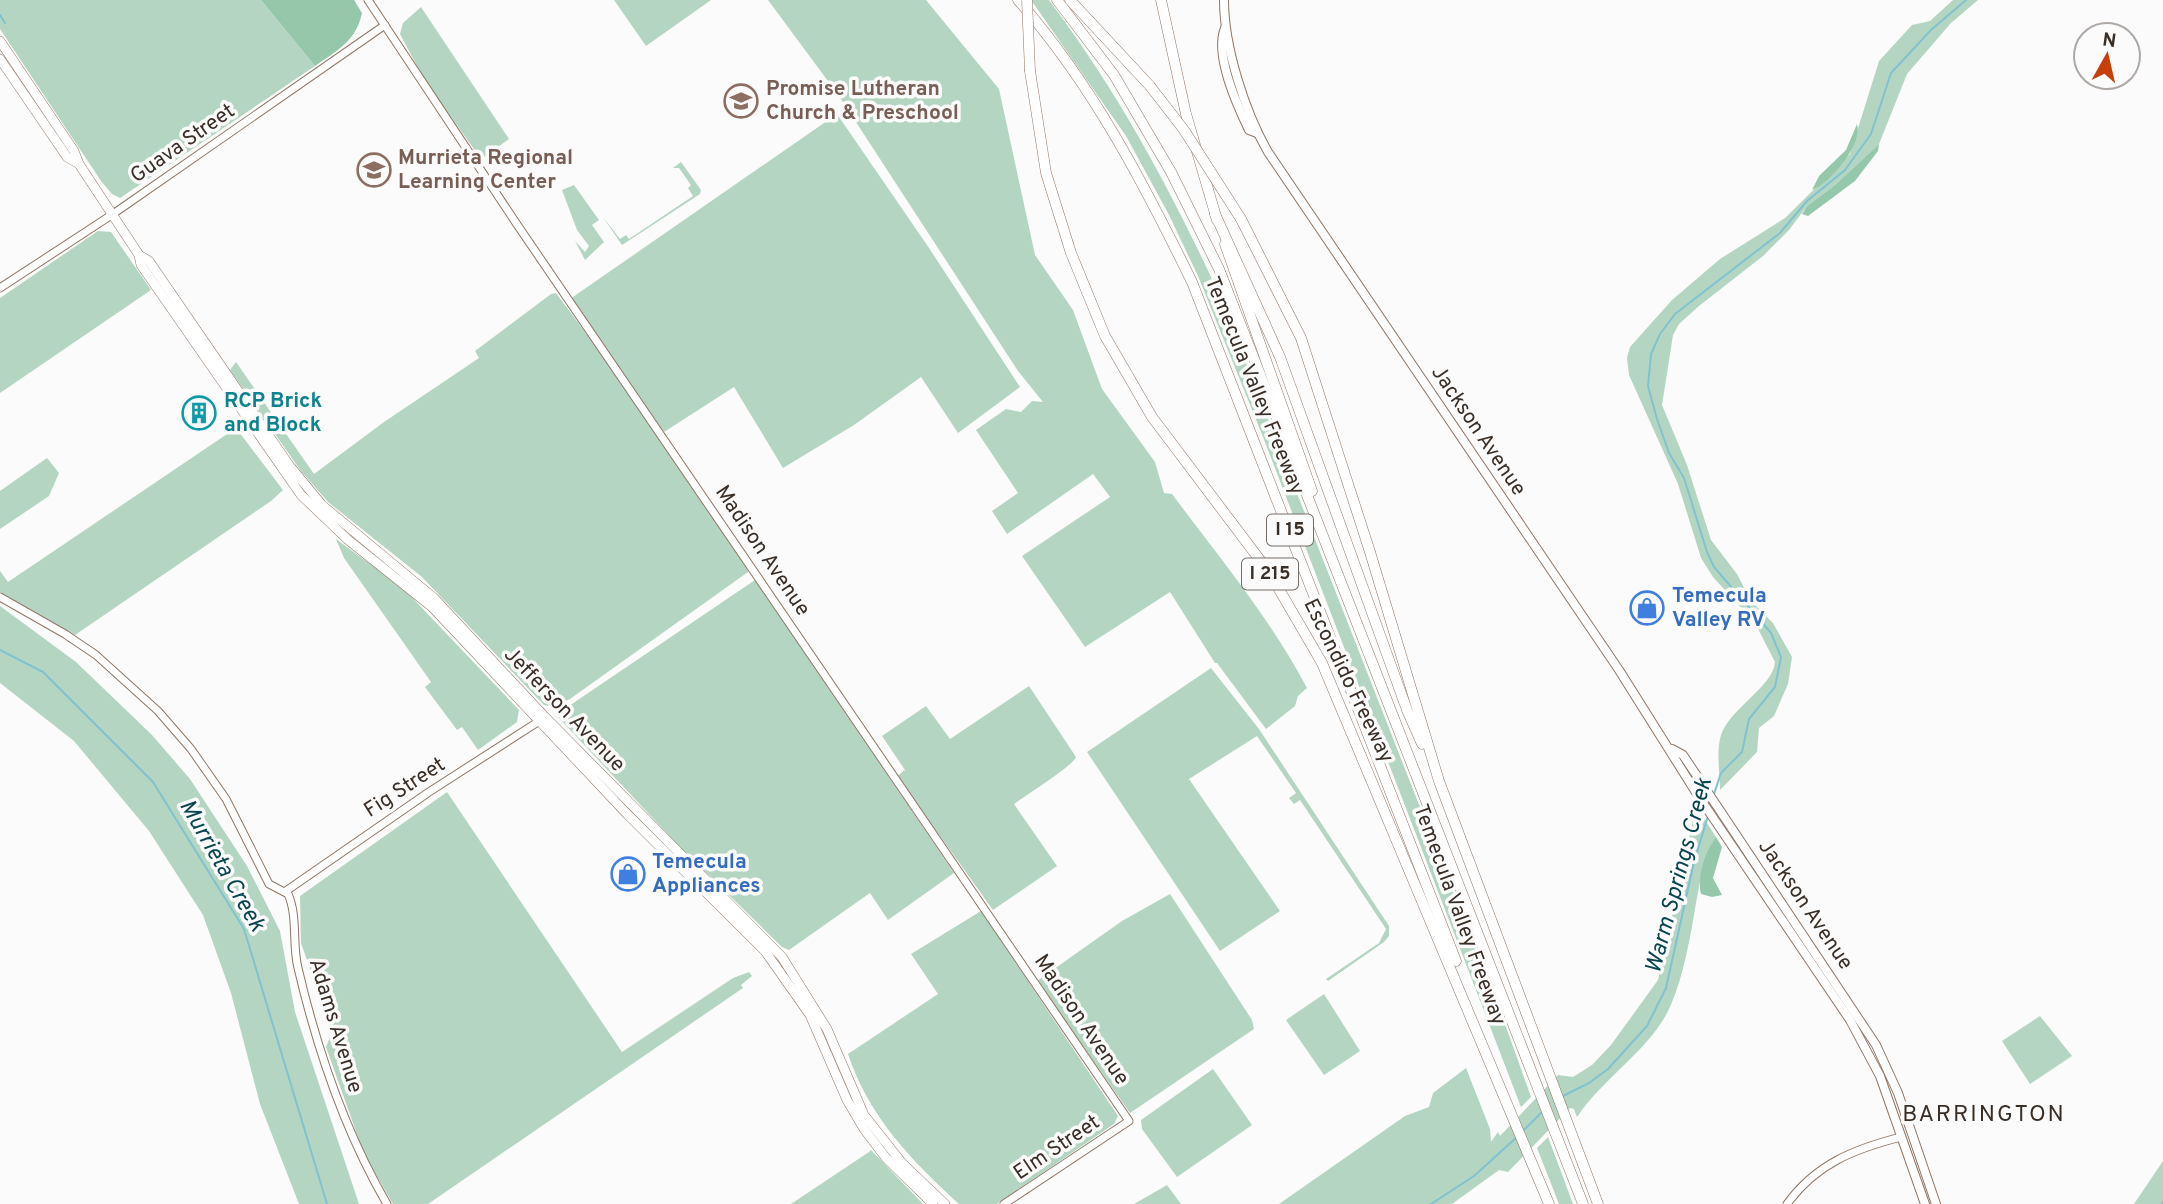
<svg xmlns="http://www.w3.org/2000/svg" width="2163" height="1204" font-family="Overpass,sans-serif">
<rect width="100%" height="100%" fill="#fbfbfb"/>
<g fill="#b4d5c1">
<path d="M0 0H261L315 66 120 198 112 194 101 181 0 29Z"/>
<path d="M614 0H711L646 46Z"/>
<path d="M768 0H926L999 89 1035 255 1073 310 1102 389 1155 462 1164 493 1172 494C1219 557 1270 618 1307 688L1298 696 1295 706 1266 729 1217 663H1215L1170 592 1085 647 1022 556 1110 497 1093 474 1007 534 992 511 1018 493 976 430 1006 409 1021 412 1032 401 1043 402 1018 371 839 96Z"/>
<path d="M1031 0H1049C1118 92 1171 190 1219 294L1506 1027 1531 1097 1521 1107 1263 437 1198 276 1168 213 1126 136Z"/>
<path d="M1953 0H1978L1951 23 1907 74 1879 144 1835 185 1807 206 1789 230 1763 256 1699 306 1679 324 1673 335 1662 405 1687 465 1711 540 1737 574 1751 601 1773 623 1792 657 1788 684 1774 716 1759 728 1757 752 1720 790C1720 774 1716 751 1721 735 1730 708 1773 687 1775 662L1755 623 1713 577 1701 558 1678 484 1629 375 1627 358 1630 347 1672 300 1720 259 1785 218 1850 154 1879 61 1912 25 1930 21Z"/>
<path d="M421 7 509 139 481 159 424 79 400 34 403 23Z"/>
<path d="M837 114 929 248 1020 387 958 433 921 377 854 425 783 468 734 387 664 432 570 299Z"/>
<path d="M681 162 701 190 700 194 622 245 603 217 620 239 626 235 629 239 693 196 688 188 691 185 679 168H673Z"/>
<path d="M574 185 599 220 592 225 604 242 585 260 575 241 585 252 589 246 577 230 562 190Z"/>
<path d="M98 231 111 232 151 290 0 393V298Z"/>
<path d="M556 293 608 363 747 566 748 572 570 699 553 707 544 705 422 577 328 502 301 471 230 370 236 362 314 474 384 422 479 358 475 351 551 294Z"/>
<path d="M236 428 283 490 271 501 75 635 0 592V571L8 582Z"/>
<path d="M47 458 59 473 49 496 0 529V491Z"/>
<path d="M336 539 404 589 519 710 517 722 478 750 462 727 457 730 425 687 431 682 344 558Z"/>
<path d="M755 580 954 873 888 920 870 893 789 950 782 947 678 845 558 717 566 708Z"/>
<path d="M0 606 76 662 152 735 190 779 247 866 280 931 295 1012 359 1204H299L260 1104 231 993 203 915 149 831 74 741 0 683Z"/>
<path d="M1211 668 1259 729 1389 926V936L1384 942 1328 981 1326 979 1379 943 1386 929 1300 800 1294 804 1289 798 1296 793 1257 736 1189 779 1280 911 1220 951 1087 752Z"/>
<path d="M1029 686 1076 757C1074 765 1025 796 1014 804L1057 866 993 910 897 776 905 770 882 736 926 706 950 739Z"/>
<path d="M447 792 622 1052 733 978 749 972 752 976 741 985 743 988 428 1204H393L364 1154 326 1047 332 1032 301 943 300 896Z"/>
<path d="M1696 806 1716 837C1702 856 1701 881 1696 903 1690 938 1684 975 1670 1007 1651 1049 1604 1077 1577 1117L1574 1109 1570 1108 1508 1172 1499 1170 1452 1204H1279L1405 1116 1429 1107 1433 1093 1466 1068 1490 1129 1491 1142 1498 1132 1500 1136 1558 1075 1573 1077 1592 1065 1611 1045 1658 980Z"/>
<path d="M1170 894 1252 1020 1254 1029 1130 1113 1037 981 1122 921Z"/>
<path d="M981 911 1118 1116 1114 1124 997 1204H959C911 1160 869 1117 848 1054L938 994 911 954Z"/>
<path d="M1324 994 1360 1051 1324 1075 1286 1020Z"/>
<path d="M2040 1016 2072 1056 2030 1084 2002 1041Z"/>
<path d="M1213 1069 1252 1125 1177 1177 1142 1129 1141 1120Z"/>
<path d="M1548 1137 1573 1204H1559L1537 1148Z"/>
<path d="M871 1150 923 1204H791L869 1152Z"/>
<path d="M2163 1161V1204H2134Z"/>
<path d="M1167 1185 1181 1204H1134Z"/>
</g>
<g fill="#95c8aa">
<path d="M261 0H354L362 13C356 41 338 50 315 66Z"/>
<path d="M1857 124C1863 145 1830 183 1812 190L1819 176 1846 150Z"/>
<path d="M1879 144 1878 151 1855 181 1808 216 1802 214 1807 206 1835 185Z"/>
<path d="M1716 837 1722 847 1713 878 1722 895 1712 897 1701 894C1697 877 1705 851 1716 837Z"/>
</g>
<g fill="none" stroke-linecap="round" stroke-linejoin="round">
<g stroke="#81c2d0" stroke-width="2">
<path d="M0 15 5 23"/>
<path d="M0 650 43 672 153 782 244 929 327 1204"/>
<path d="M1714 794 1721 773 1742 752 1749 719 1775 687 1781 657 1771 633 1714 567 1707 552 1684 478 1669 453 1657 419 1648 386 1651 354 1660 334 1675 314 1780 233 1807 201 1845 170 1871 134 1891 73 1931 30 1966 0"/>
<path d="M1563 1096 1589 1083 1608 1069 1647 1026 1666 988 1694 862 1708 816"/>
<path d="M1524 1130 1542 1112"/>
<path d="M1431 1204 1474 1176 1517 1137"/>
<path d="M2162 1204 2163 1202"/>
</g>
<defs>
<g id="tertiary">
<path d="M368 0 516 223 1129 1121 1004 1204"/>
<path d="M0 288 113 214 385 25"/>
<path d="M0 597 65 634 96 655 158 711 191 749 226 799 269 884 288 894C298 916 292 944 298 968 317 1049 345 1132 387 1204"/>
<path d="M286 891 429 792 544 718"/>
<path d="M1787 1204C1816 1164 1854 1149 1901 1137"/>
</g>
<g id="secondary">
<path d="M1224 0C1224 47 1245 112 1268 152L1619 670 1697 794 1850 1020 1880 1076 1925 1204"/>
<path d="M1225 28C1214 55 1237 105 1249 130L1257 133"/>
<path d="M1672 749 1683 755 1876 1045 1898 1093 1936 1204"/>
</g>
<g id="primary">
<path d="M0 41 74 151 79 164 139 255 141 265 301 495 347 539 432 607 627 814 765 951 810 1015 847 1100 864 1129 886 1158 933 1204"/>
<path d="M0 59 67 157 79 164"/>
<path d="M139 255 149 261 289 465 322 505 434 598 545 717 782 957 827 1029 864 1115 902 1163 945 1204"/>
</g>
<g id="motorway">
<path d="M1018 0C1092 84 1143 182 1192 282L1456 961"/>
<path d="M1057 0 1114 75 1171 172 1219 269 1583 1204"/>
<path d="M1070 0 1150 86"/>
<path d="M1161 0 1186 114 1217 220"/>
<path d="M1030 71 1046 173 1071 253 1105 336 1152 417 1269 572 1322 663 1549 1204"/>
<path d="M1215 214 1280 357 1407 710 1422 744"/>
<path d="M1241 219 1301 338 1370 552 1439 781 1598 1204"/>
<path d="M1225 244 1312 491"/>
</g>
</defs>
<use href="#tertiary" stroke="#907664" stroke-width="9"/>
<use href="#secondary" stroke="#907664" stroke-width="10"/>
<use href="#primary" stroke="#907664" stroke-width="10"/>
<use href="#motorway" stroke="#907664" stroke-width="11"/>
<use href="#tertiary" stroke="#fff" stroke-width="7"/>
<use href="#secondary" stroke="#fff" stroke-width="8"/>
<use href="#primary" stroke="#fff" stroke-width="9"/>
<use href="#motorway" stroke="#fff" stroke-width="10"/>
<defs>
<g id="motorway-bridge">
<path d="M1027 0 1030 71"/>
<path d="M1150 86 1184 130 1241 219"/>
</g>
</defs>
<use href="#motorway-bridge" stroke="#907664" stroke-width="11" stroke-linecap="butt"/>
<use href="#motorway-bridge" stroke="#fff" stroke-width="10"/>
</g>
<defs>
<symbol id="school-ring" viewBox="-11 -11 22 22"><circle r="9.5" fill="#fbfbfb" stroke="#8d6e63" stroke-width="1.5"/><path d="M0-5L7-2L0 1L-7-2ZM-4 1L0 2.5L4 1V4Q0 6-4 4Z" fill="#8d6e63"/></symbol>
<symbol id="building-ring" viewBox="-11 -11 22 22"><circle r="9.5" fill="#fbfbfb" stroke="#0f9aa8" stroke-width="1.5"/><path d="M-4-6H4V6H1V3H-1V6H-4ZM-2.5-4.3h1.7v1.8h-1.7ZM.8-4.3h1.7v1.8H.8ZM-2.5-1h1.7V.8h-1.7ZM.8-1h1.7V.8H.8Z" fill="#0f9aa8"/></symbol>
<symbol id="shop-ring" viewBox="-11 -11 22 22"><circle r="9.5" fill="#fbfbfb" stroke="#3f7fe0" stroke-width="1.5"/><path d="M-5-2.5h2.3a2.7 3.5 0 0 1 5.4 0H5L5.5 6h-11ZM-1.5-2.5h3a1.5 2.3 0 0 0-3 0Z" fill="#3f7fe0"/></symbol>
</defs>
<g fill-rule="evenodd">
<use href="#school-ring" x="722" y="82" width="38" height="38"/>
<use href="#school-ring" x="355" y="151" width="38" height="38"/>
<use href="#building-ring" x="180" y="394" width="38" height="38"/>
<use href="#shop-ring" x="1628" y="589" width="38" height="38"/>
<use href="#shop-ring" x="609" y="855" width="38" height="38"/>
</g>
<g text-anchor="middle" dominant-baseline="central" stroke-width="7" stroke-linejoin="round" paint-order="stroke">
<g fill="#fbfbfb" stroke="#746c67" stroke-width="2">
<rect x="1267" y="514.5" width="46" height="31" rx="5"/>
<rect x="1242" y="558.5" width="56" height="31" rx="5"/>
</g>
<g font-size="19" font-weight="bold" fill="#3a2f27">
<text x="1290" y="530">I 15</text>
<text x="1270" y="574">I 215</text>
</g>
<g font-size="21" font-weight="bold" fill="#785e54" stroke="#fbfbfb" text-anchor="start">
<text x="766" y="89">Promise Lutheran<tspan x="766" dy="24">Church &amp; Preschool</tspan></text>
<text x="398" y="158">Murrieta Regional<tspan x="398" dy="24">Learning Center</tspan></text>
</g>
<g font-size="21" fill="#3a2f27" stroke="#fbfbfb">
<text transform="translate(183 144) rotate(-35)">Guava Street</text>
<text transform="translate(1254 386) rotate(68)">Temecula Valley Freeway</text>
<text transform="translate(1478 431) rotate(56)">Jackson Avenue</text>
<text transform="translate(762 551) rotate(56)">Madison Avenue</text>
<text transform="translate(1348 681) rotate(64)">Escondido Freeway</text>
<text transform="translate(564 710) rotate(46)">Jefferson Avenue</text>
<text transform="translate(405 788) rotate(-33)">Fig Street</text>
<text transform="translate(1805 905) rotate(56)">Jackson Avenue</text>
<text transform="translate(1459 915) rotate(70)">Temecula Valley Freeway</text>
<text transform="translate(1081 1020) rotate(56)">Madison Avenue</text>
<text transform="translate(335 1026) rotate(73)">Adams Avenue</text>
<text transform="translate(1057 1148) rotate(-34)">Elm Street</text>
</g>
<g font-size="21" font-weight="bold" fill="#0d838f" stroke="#fbfbfb" text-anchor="start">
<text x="224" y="401">RCP Brick<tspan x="224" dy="24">and Block</tspan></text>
</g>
<g font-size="21" font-weight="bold" fill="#366cbe" stroke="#fbfbfb" text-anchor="start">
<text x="1672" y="596">Temecula<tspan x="1672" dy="24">Valley RV</tspan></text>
<text x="652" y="862">Temecula<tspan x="652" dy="24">Appliances</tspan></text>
</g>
<g font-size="23" font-style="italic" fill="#094550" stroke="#fbfbfb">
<text transform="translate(221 866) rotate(60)">Murrieta Creek</text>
<text transform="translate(1680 876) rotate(-75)">Warm Springs Creek</text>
</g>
<g font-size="23" letter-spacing="2" fill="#3a2f27" stroke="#fbfbfb">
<text x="1984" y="1115">BARRINGTON</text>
</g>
</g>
<g transform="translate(2107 56) rotate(8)"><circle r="33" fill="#fbfbfb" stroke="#aea9a6" stroke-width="2"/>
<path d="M0-5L12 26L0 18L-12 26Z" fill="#c7400a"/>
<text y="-10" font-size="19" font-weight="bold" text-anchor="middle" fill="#3a2f27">N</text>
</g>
</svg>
